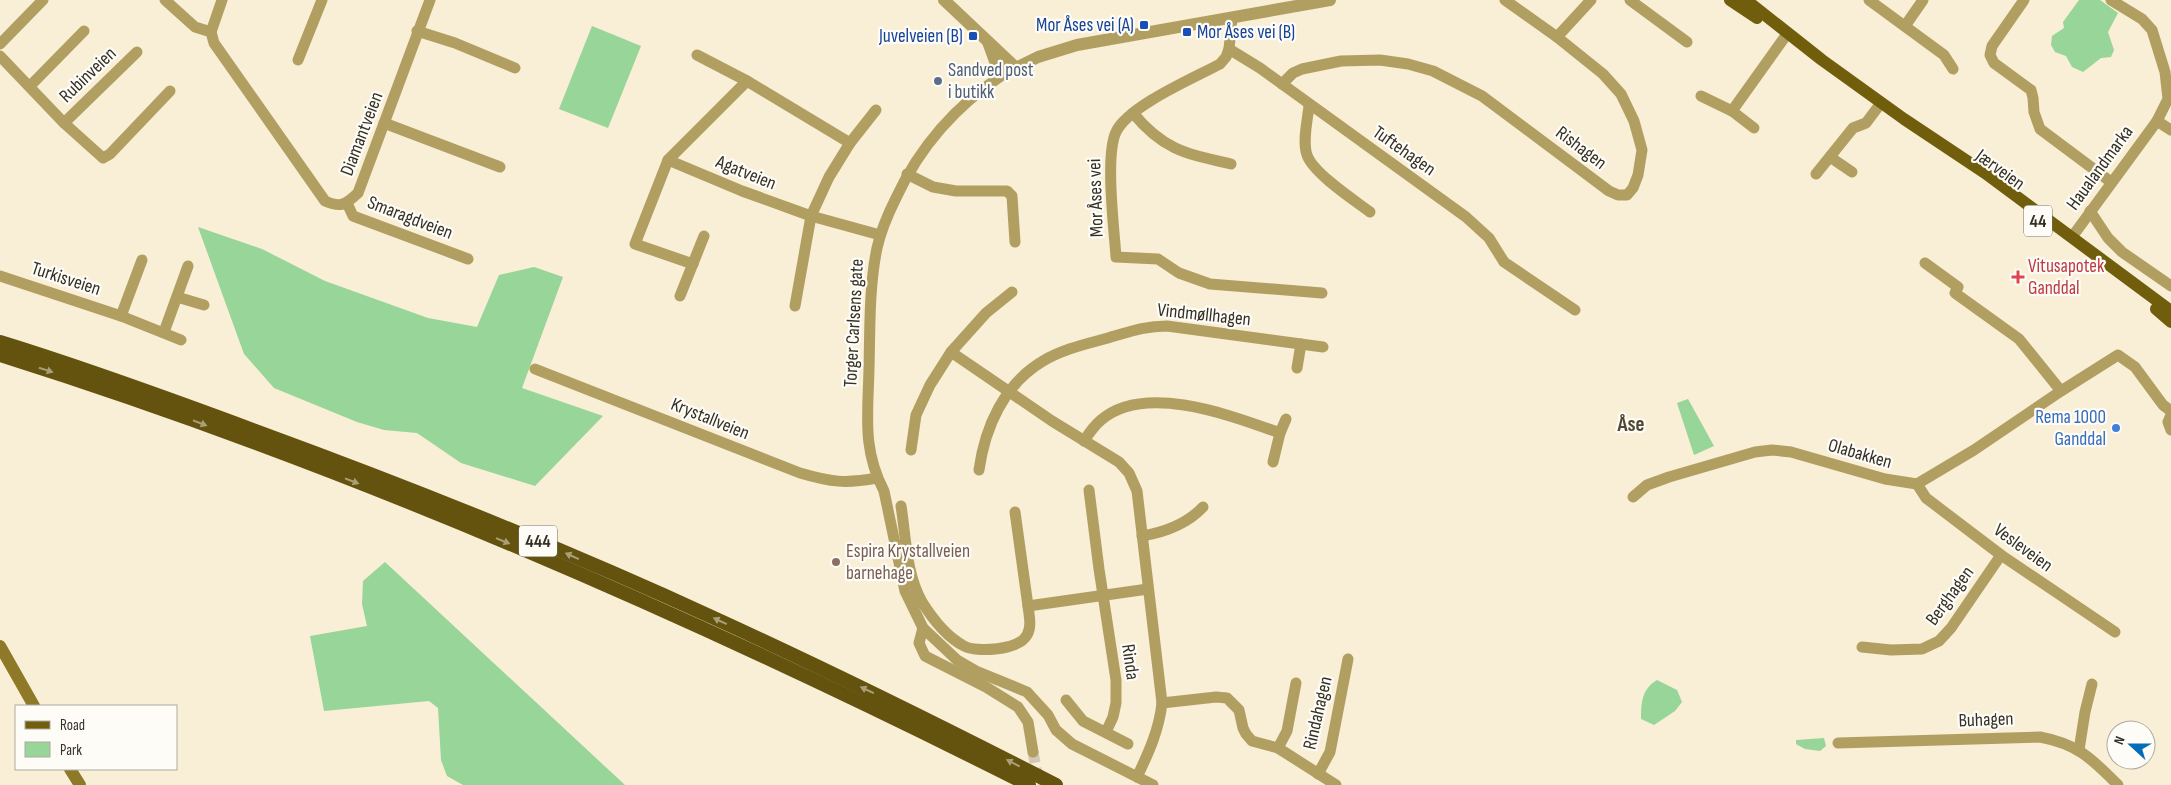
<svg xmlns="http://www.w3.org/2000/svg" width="2171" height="785" font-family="'Sofia Sans Condensed',sans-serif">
<rect width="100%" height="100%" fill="#f9eed6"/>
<g fill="#97d598">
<path d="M2079 0H2100L2118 13 2108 32 2114 50 2111 57 2101 58 2083 72 2072 67 2066 56 2055 52 2051 45 2052 36 2064 28 2063 22Z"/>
<path d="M592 26 641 46 608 128 559 109Z"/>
<path d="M198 227 262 249 325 281 428 318 477 327 499 275 534 267 563 277 522 388 603 416 535 486 461 463 417 433 384 430 357 422 274 388 244 354Z"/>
<path d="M1688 399 1714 446 1694 455 1677 403Z"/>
<path d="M385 562 625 785H463L447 776 441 760 438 708 429 701 324 711 310 636 367 626 362 604 363 581Z"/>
<path d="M1657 680 1677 690 1682 702 1675 711 1654 725 1641 719C1641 702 1642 689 1657 680Z"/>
<path d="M1824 738 1826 746 1820 751 1805 749 1796 744V740Z"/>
</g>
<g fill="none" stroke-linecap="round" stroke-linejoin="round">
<path stroke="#d2c8b3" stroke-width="11" stroke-dasharray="11 5.5" stroke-linecap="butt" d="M1033 752 1039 785"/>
<g stroke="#b19f62" stroke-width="11">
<path d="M165 0 195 27 211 32 214 43 325 201C341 208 345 205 358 193L430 0"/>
<path d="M1630 0 1687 42"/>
<path d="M1869 0 1944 55 1953 69"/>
<path d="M2024 0 1992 46 1990 55 1994 63 2031 90 2033 98 2034 112 2040 129 2111 182"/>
<path d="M1232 18 1229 49 1260 68 1466 217 1489 238 1504 262 1575 310"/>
<path d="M1905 26 1923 0"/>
<path d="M417 31 455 43 515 68"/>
<path d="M211 32 222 0"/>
<path d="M1557 37 1591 0"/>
<path d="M0 44 43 0"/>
<path d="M1229 49 1226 57 1220 64C1194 78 1128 106 1116 132 1105 155 1114 228 1116 257L1158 259 1179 273 1210 284 1322 293"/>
<path d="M697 55 747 81"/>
<path d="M0 56 64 123 103 158 110 154 170 91"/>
<path d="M298 60 322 0"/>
<path d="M1004 74C955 106 920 146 896 198 888 214 881 230 877 248 869 287 870 329 869 369 868 414 862 449 884 491L905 591 923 628 957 660 976 671 1027 692 1048 715 1056 730 1072 744 1153 785"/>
<path d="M1282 84 1293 73 1302 69 1341 61 1380 60 1408 64 1433 71 1482 96 1609 191 1618 195H1627L1633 188 1638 175 1642 150 1634 121 1621 94 1603 74 1557 37 1505 0"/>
<path d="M30 86 84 31"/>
<path d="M1701 96 1732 111 1754 128"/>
<path d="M1309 105C1308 119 1302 141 1307 155 1313 173 1354 200 1370 212"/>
<path d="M1732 111 1787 34"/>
<path d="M1133 113C1163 150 1187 154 1231 164"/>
<path d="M2157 121 2171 130"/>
<path d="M64 123 137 52"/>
<path d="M384 123 500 167"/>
<path d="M850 143 876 110"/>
<path d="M1830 157 1852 172"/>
<path d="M668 160 742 191 811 216 880 235"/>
<path d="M907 174 933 187 956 191H1007L1012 196 1015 242"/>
<path d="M1816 174 1853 128 1866 123 1881 103"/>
<path d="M347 203 353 216 468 259"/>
<path d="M2090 211 2108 238 2122 252 2171 286"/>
<path d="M2072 237 2157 121 2168 99 2165 72 2152 30 2142 19 2111 0"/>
<path d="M1925 263 1958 287 1955 293 2019 339 2061 391"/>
<path d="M693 264 635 244 668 160 747 81 850 143 829 177 811 216 795 306"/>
<path d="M0 276 121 316 181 340"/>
<path d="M680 296 704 236"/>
<path d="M177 297 204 305"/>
<path d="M121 316 142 260"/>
<path d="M164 332 188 266"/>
<path d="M951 352 1052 421 1119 462 1129 473 1137 491 1162 703C1159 730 1149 752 1137 777"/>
<path d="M1297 368 1301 344"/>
<path d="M535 369 800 473C831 482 845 484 877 478"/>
<path d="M2171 415 2168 422 2171 430"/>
<path d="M1280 433 1286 419"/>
<path d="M1084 441C1089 433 1094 426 1101 420 1145 382 1232 416 1280 433L1273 462"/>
<path d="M911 450 916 415 930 385 951 352 986 313 1012 292"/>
<path d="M979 470C985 427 1004 384 1043 361 1063 349 1086 344 1108 338 1129 332 1144 326 1167 326L1323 347"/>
<path d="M1917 484 1926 498 2001 555 2115 632"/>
<path d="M1089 490 1099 569 1116 680V703L1113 717 1106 732"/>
<path d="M1633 497 1647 485 1669 477 1755 452 1772 450 1791 452 1885 479 1917 484 1974 450 2061 391 2118 355 2135 367 2163 405 2171 411"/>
<path d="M901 506C906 537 906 574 922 602 932 618 947 637 964 646 977 653 1019 650 1027 635 1032 626 1029 616 1028 606L1148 589"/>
<path d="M1015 512 1028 606"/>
<path d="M1142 536C1166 532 1187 524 1203 507"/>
<path d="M923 628 919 643 925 656 986 687 1018 707 1028 722 1033 752"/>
<path d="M1862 647 1891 650 1922 649 1939 641 1951 628 2001 555"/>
<path d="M1066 700 1083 721 1128 744"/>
<path d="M1162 703 1216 697 1227 698 1239 710 1243 728 1246 734 1252 741 1278 748 1336 785"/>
<path d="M1838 743 2040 737C2078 744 2092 759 2118 785"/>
<path d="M1278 748 1287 731 1296 683"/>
<path d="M2079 750 2085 712 2092 684"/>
<path d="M1318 774 1330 752 1348 659"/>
</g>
<g stroke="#b19f62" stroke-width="12">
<path d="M944 0 1015 67"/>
<path d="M988 42 996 64 1004 74 1038 57 1077 45 1330 0"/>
</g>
<g stroke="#8e7928" stroke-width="12">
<path d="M0 646 34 706"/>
<path d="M70 769 80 785"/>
</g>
<g stroke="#715e0d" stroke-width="12">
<path d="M1730 0 1757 18"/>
<path d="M1746 0 1822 60 1904 119 1985 173 2171 311"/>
<path d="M2156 309 2171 322"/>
</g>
<g stroke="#64530e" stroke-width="14">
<path d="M0 342C88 369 175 401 261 433 414 489 566 550 714 618 830 671 943 727 1056 785"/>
<path d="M0 355C355 467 697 618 1029 785"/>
</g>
</g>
<defs><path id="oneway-solid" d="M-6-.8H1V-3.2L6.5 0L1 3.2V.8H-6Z" transform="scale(1.25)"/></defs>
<g fill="#a99f77">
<use href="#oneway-solid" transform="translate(46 370) rotate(18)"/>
<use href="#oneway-solid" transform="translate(200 423) rotate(21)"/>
<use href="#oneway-solid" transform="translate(352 481) rotate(21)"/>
<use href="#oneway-solid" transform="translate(503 541) rotate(22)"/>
<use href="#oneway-solid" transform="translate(572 556) rotate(-156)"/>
<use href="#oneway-solid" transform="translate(720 621) rotate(-155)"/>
<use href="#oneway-solid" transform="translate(867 690) rotate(-155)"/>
<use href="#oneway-solid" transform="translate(1013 763) rotate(-153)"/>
</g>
<g fill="#1a4fb4" stroke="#fefcf7" stroke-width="2">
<rect x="1139" y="20" width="10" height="10" rx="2.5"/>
<rect x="1182" y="27" width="10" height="10" rx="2.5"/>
<rect x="968" y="31" width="10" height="10" rx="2.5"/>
</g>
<circle fill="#5c6f8a" stroke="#fefcf7" stroke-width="2" cx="938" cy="81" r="5"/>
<path fill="#e0444e" stroke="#fefcf7" stroke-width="2" d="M2015.5 269.5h5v5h5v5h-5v5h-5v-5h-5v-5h5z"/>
<circle fill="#3f7fe0" stroke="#fefcf7" stroke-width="2" cx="2116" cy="428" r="5"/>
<circle fill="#8d6e63" stroke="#fefcf7" stroke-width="2" cx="836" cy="562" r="5"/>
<g text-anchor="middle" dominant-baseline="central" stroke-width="4.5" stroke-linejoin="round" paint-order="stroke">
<g fill="#fefcf7" stroke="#716d65" stroke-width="1">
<rect x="2024" y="205.5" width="28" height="31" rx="4"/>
<rect x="519" y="525.5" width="38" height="31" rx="4"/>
</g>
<g font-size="18" font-weight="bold" fill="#343026">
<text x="2038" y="221">44</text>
<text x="538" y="541">444</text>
</g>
<g font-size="19" fill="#164399" stroke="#fefcf7" text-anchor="end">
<text x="1134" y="25">Mor Åses vei (A)</text>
<text x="1197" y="32" text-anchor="start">Mor Åses vei (B)</text>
<text x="963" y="36">Juvelveien (B)</text>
</g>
<g font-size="19" fill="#4e5e75" stroke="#fefcf7" text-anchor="start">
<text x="948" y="70">Sandved post<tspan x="948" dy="22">i butikk</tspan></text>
</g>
<g font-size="19" fill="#343026" stroke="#fefcf7">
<text transform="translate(88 75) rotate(-44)">Rubinveien</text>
<text transform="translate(362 134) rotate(-69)">Diamantveien</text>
<text transform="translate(1581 148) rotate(37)">Rishagen</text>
<text transform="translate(1404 151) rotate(35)">Tuftehagen</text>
<text transform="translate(2100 168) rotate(-54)">Haualandmarka</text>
<text transform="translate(2000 170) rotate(36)">Jærveien</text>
<text transform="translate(746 173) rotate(22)">Agatveien</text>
<text transform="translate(1096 198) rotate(-92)">Mor Åses vei</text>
<text transform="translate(410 218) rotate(21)">Smaragdveien</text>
<text transform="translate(66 279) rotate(18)">Turkisveien</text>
<text transform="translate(1204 315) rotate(6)">Vindmøllhagen</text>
<text transform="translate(854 323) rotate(-87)">Torger Carlsens gate</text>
<text transform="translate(710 419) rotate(22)">Krystallveien</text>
<text transform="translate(1860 454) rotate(16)">Olabakken</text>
<text transform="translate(2023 548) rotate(36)">Vesleveien</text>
<text transform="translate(1950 596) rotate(-54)">Berghagen</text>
<text transform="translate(1130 662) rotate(82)">Rinda</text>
<text transform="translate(1318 713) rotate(-77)">Rindahagen</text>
<text transform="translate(1986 720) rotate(-2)">Buhagen</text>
</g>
<g font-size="19" fill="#be3a42" stroke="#fefcf7" text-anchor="start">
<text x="2028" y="266">Vitusapotek<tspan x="2028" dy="22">Ganddal</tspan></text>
</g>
<g font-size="19" fill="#366cbe" stroke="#fefcf7" text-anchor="end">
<text x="2106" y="417">Rema 1000<tspan x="2106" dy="22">Ganddal</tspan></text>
</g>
<g font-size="19" fill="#785e54" stroke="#fefcf7" text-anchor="start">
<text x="846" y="551">Espira Krystallveien<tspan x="846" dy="22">barnehage</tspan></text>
</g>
<g font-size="21" font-weight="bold" fill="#514834" stroke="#fefcf7">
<text x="1631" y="424">Åse</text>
</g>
</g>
<rect x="15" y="705" width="162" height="65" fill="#fefcf7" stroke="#adaaa3"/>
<rect x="25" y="721" width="25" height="8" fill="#715e0d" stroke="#adaaa3"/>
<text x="60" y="730" font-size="15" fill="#343026">Road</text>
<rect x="25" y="742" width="25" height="15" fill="#97d598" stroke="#adaaa3"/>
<text x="60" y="755" font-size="15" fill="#343026">Park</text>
<g transform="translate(2131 745) rotate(291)"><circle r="24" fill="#fefcf7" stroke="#adaaa3"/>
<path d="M0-4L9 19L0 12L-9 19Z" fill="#026db8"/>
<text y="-8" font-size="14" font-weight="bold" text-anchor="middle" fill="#343026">N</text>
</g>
</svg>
